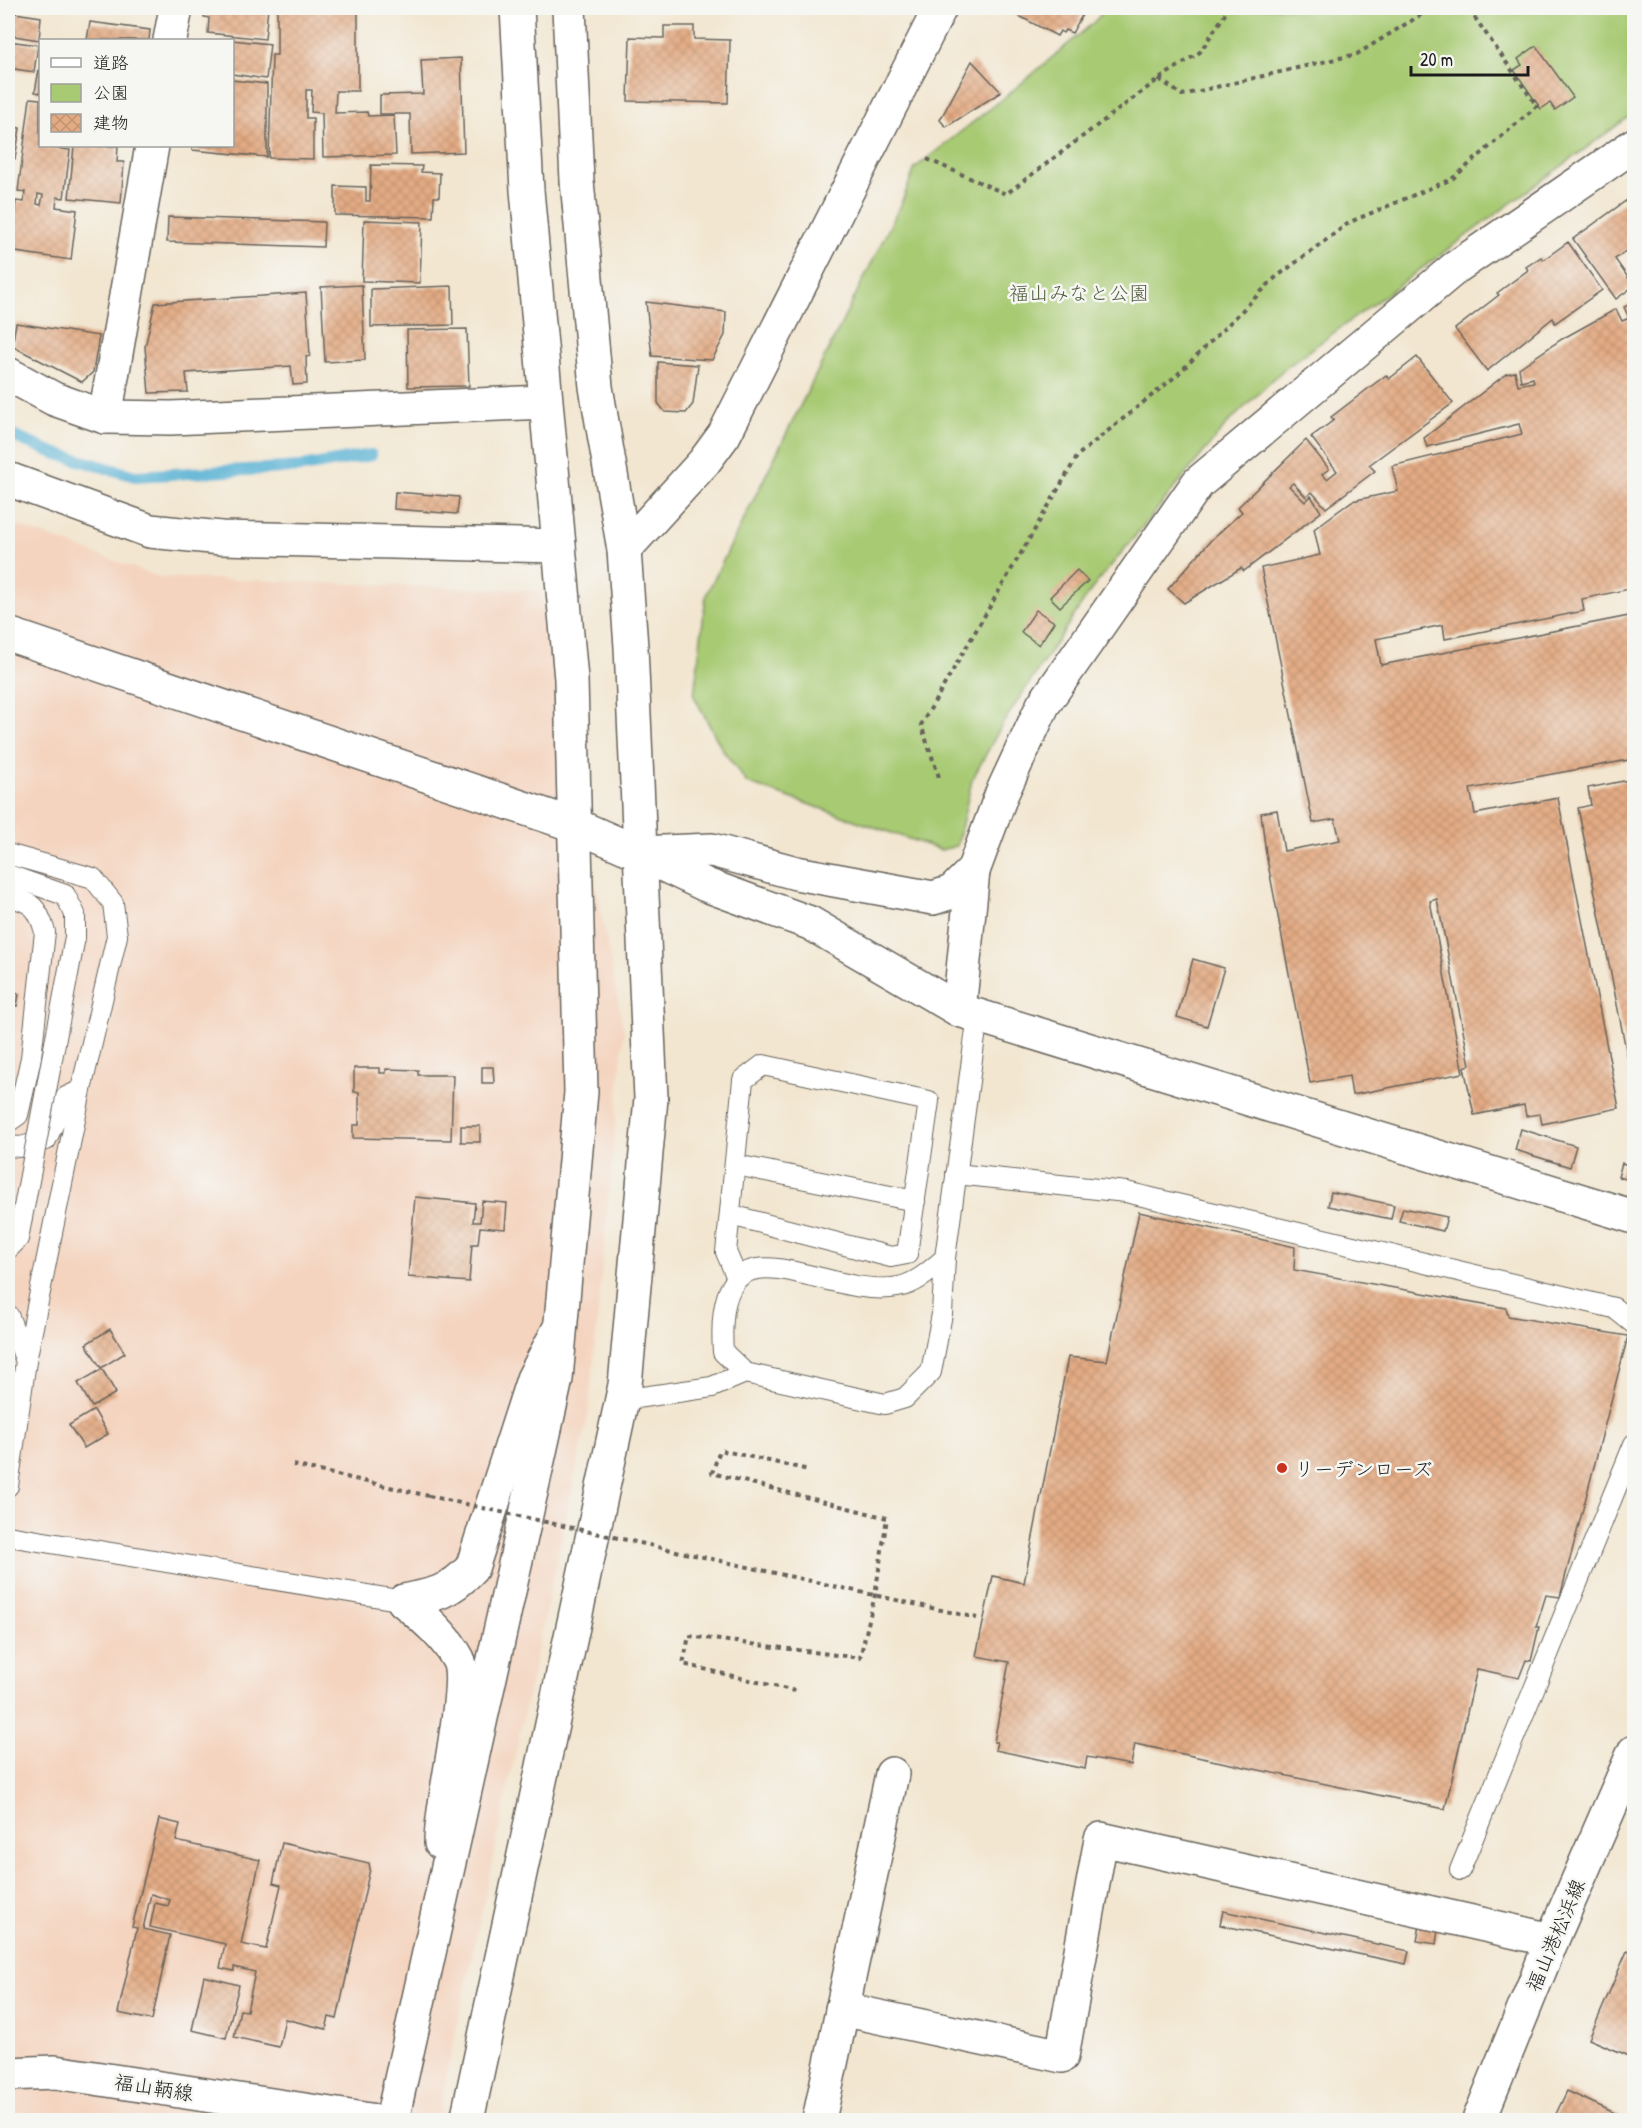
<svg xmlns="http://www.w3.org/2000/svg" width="1642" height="2128" font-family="'Patrick Hand','Klee One',sans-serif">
<defs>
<pattern id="building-cross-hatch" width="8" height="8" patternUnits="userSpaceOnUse" patternTransform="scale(1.5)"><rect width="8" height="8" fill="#e3ab84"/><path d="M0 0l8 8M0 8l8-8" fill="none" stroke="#c29371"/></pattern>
</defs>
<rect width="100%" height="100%" fill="#f6f6f2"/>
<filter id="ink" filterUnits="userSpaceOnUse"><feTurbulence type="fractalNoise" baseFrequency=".0167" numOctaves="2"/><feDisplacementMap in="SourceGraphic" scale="12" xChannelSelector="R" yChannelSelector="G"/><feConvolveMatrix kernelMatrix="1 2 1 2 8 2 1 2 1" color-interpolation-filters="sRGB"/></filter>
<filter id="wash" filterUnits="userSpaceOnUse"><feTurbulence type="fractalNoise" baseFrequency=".008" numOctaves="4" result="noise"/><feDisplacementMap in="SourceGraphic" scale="24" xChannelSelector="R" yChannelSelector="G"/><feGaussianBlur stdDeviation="1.35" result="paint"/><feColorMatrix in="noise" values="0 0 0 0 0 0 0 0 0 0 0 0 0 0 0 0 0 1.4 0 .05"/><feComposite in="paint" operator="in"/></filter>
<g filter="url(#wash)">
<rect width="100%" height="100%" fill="#f2e6d0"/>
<path fill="#f4d4bf" d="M8 522 159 577 540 591 624 1032 589 1410 437 2120H8Z"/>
<path fill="#a8ca73" stroke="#627348" stroke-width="1.5" d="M1107 8H1634V113L1283 370 1227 424 1091 590 1003 723 972 780 957 846 941 850 747 783 722 749 694 696 706 595 901 204 915 168 1011 92 1093 23Z"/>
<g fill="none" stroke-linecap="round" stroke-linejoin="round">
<path stroke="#55b0d3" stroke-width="12" d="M8 434 54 453 135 476 302 467 371 455"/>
</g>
<g id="blocks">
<g fill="url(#building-cross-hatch)" fill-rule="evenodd">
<path d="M205 8H268L265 39 208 33 209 18 204 17Z"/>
<path d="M277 8H358V91H336L335 113 367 112 368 116 394 115 396 155 323 157 322 113 311 112 312 90H306V118H313V159L269 158 272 55H277Z"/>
<path d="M1018 8H1086L1072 33 1065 30 1063 33 1060 31 1057 36 1015 14Z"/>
<path d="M8 12 41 17 39 40 8 35Z"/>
<path d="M90 22 150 30 149 40H87Z"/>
<path d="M664 26H694V39L730 40 728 103 628 101 630 37 664 38Z"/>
<path d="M232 40 270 44 266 79 232 74Z"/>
<path d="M8 41 38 45 34 72 8 68Z"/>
<path d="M1536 46 1573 97 1555 110 1550 103 1541 109 1514 70 1522 65 1518 59Z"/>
<path d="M461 58 464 152 411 154 410 114H380V95L423 94 421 60Z"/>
<path d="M972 61 1001 92 946 127 940 120Z"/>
<path d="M39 69H40V93L35 92Z"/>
<path d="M232 80 267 84V157L192 150V146H232Z"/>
<path d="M30 98 40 99V146L70 150 64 198 57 197 56 207 77 210 71 260 9 251 16 201 24 202 25 192 18 191ZM38 194 43 195 41 205 37 204Z"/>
<path d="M8 126 20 128 15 159 8 158Z"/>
<path d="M74 146H118L117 162H124L121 203 69 198Z"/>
<path d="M371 165 422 166 421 172 440 173 439 197H434L433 217 335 215V186L366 187V201H370Z"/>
<path d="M1634 195V245L1615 259 1634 286 1616 299 1573 239Z"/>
<path d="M168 217 324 222 323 247 167 242Z"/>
<path d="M364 220 422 222 420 283 362 281Z"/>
<path d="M1568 242 1602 290 1555 323 1553 318 1487 371 1455 329 1499 295 1497 293 1528 270 1526 267 1541 257 1543 260Z"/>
<path d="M362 285 365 360 325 362 321 287Z"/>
<path d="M452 286 453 325 371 327V289Z"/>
<path d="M306 293 310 356 306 357 307 384 293 385 291 366 186 373 188 392 149 393 145 347 155 303Z"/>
<path d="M646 302 726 312 725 335 712 360 652 356Z"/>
<path d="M1634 302V588L1582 599 1584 611 1445 639 1443 625 1376 639 1381 665 1634 615V759L1470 789 1475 814 1558 798 1619 1108 1542 1124 1540 1114 1526 1116 1524 1105 1474 1115 1464 1067 1470 1065 1437 899 1430 901 1463 1073 1352 1095 1349 1076 1310 1083 1266 854 1261 813 1277 810 1284 851 1340 840 1335 819 1313 823 1261 568 1320 555 1314 529 1352 501 1398 491 1392 466 1522 434 1519 424 1427 447 1424 438 1506 374 1515 372 1518 385 1534 382 1533 378 1521 381 1519 368 1562 339 1616 309 1622 321 1629 318 1624 307Z"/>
<path d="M16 323 99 336 93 372 82 382 12 346Z"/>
<path d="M467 329 469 386 408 387 407 330Z"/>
<path d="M1417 357 1453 403 1369 465 1375 471 1326 508 1312 492 1306 497 1293 483 1289 486 1305 502 1311 496 1321 512 1244 571 1241 568 1184 603 1168 589 1212 539 1242 512 1238 507 1306 440 1329 469 1322 474 1327 479 1337 471 1311 437 1334 420 1331 417 1386 375 1389 379Z"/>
<path d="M658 362 698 365 693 404 686 413 665 412 658 403Z"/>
<path d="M395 492 459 497 457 514 394 509Z"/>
<path d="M1077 570 1088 581 1060 607 1050 597Z"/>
<path d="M1036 610 1054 622 1039 645 1021 632Z"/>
<path d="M1634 779V1085H1633L1578 808 1591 805 1588 788Z"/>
<path d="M1193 959 1224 968 1207 1026 1177 1017Z"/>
<path d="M8 991 19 994 17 1006 8 1004Z"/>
<path d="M482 1067H493L494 1083H482Z"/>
<path d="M354 1068H380V1073H386V1069L418 1070V1075H453L451 1140 353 1138V1125H359V1092H354Z"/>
<rect x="461" y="1126" width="19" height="16"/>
<path d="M1521 1129 1576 1146 1570 1167 1515 1150Z"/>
<path d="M1622 1163 1634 1167V1181L1618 1177Z"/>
<path d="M1331 1192 1394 1205 1391 1219 1328 1206Z"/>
<path d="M415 1197 475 1203 473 1222H480L482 1201 507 1203 505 1229 480 1227 478 1244H472L469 1282 408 1277Z"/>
<path d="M1403 1208 1447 1217 1443 1231 1399 1221Z"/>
<path d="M1139 1212 1295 1247 1294 1270 1506 1308 1508 1316 1628 1336 1560 1597 1546 1595 1536 1627H1539L1531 1661 1526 1660 1519 1678 1477 1669 1445 1809 1135 1744 1131 1765 1087 1757 1085 1769 995 1750 997 1742H994L1009 1662 976 1656 993 1576 1024 1583 1068 1357 1107 1361Z"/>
<path d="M110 1329 125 1353 101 1368 86 1344Z"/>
<path d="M102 1369 116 1393 92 1407 78 1383Z"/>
<path d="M94 1410 108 1434 84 1448 69 1425Z"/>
<path d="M159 1819 180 1824 176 1841 260 1860 241 1944 266 1949 281 1885 273 1883 282 1843 369 1863 370 1869 337 2019 329 2017 326 2029 285 2019 279 2047 234 2037 240 2010 247 2011 255 1972 234 1967V1971L220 1968 225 1944 150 1927 155 1903 168 1906 170 1900 151 1894 143 1929 170 1935 152 2020 118 2013 137 1928 132 1927Z"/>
<path d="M1223 1911 1409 1951 1406 1964 1220 1925Z"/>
<path d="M1421 1920 1439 1923 1436 1944 1417 1941Z"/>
<path d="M1627 1951 1634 1954V2058L1589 2039Z"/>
<path d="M204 1976 239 1985 226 2038 192 2030Z"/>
<path d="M1567 2091 1630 2120H1560L1554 2118Z"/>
</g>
</g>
</g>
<g filter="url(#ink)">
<use href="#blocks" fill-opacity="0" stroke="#67635b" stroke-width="1.5"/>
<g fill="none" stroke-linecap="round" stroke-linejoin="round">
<defs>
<g id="service">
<path d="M8 854 93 878 113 903 117 936 81 1090 26 1361 8 1486"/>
<path d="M8 875 65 895 75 914V937"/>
<path d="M8 896C32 902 38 907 45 932L31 1058 18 1115 8 1122"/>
<path d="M8 1146 21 1147 46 1140 66 1097 81 1090"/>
<path d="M736 1165 915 1201"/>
<path d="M956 1174 1126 1192 1614 1308 1634 1324"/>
<path d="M731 1215 891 1257 907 1254 929 1101 763 1065 743 1080 726 1252 737 1278"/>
<path d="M945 1258C931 1270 916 1284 898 1287 821 1301 713 1203 723 1352L745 1373 885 1404 905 1398 931 1372 942 1314 945 1258 978 1015"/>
<path d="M8 1315 26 1361"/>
<path d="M622 1400 712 1387 745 1373"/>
<path d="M8 1536 404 1601"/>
<path d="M1460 1870 1634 1444"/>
</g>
<g id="minor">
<path d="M170 40 176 8"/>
<path d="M8 374 54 399 105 417 171 418 545 402"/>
<path d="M105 417 152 146"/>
<path d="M8 479 150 531 221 538 559 546"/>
<path d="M624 550 704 462 724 435 940 8"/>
<path d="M639 853 712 850 796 873 933 898 952 892 973 871 1002 793 1043 705 1198 483 1455 268 1634 145"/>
<path d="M643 855 706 885 810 923 959 1010 1634 1217"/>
<path d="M959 1010 973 871"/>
<path d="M404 1601C435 1595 450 1592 472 1568L533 1379 560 1327"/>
<path d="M404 1601C424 1618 445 1635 458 1659 472 1684 440 1805 441 1843"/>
<path d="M842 2009 1062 2056 1101 1839 1552 1940"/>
<path d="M819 2120 892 1774"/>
</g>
<g id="tertiary">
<path d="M8 634 577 826 639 853"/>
<path d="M392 2120 556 1379 581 1092 571 679 527 190 517 8"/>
<path d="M467 2120 625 1385 651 1098 631 647 624 550 596 387 577 181 569 8"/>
</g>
<path id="secondary" d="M1479 2120 1552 1940 1634 1752"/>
<path id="primary" d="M8 2074 55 2072 370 2120"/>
</defs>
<use href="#service" stroke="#67635b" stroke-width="22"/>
<use href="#minor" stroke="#67635b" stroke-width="36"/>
<use href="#tertiary" stroke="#67635b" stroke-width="36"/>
<use href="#secondary" stroke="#67635b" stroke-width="36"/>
<use href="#primary" stroke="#67635b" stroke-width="36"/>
<g stroke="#67635b" stroke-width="4" stroke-dasharray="4.5 4.5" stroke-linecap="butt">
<path d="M1159 79 1182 95 1357 54 1432 8"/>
<path d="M927 159 1006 194 1159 79 1200 52 1229 8"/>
<path d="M939 777 921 725 1078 455 1176 376 1275 278 1350 222 1452 179 1537 106 1468 8"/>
<path d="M293 1465 429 1496"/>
<path d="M795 1691 683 1664 689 1636 860 1658 875 1595 887 1518 712 1473 720 1450 809 1470"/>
</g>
<use href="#service" stroke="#fff" stroke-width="20"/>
<use href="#minor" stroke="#fff" stroke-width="33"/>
<use href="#tertiary" stroke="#fff" stroke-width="33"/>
<use href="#secondary" stroke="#fff" stroke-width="33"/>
<use href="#primary" stroke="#fff" stroke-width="33"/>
<defs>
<path id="service-bridge" d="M8 1249 18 1239 75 937"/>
</defs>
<use href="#service-bridge" stroke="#67635b" stroke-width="22" stroke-linecap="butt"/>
<path stroke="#67635b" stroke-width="4" stroke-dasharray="4.5 4.5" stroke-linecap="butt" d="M429 1496 977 1618"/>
<use href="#service-bridge" stroke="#fff" stroke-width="20"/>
</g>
</g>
<circle fill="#c8321e" stroke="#f6f6f2" stroke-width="2" cx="1282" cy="1468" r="6"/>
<g text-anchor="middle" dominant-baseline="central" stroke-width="5" stroke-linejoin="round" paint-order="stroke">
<g font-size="20" fill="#4d593a" stroke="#f6f6f2">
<text x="1079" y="292">福山みなと公園</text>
</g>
<g font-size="20" fill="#1c1c1c" stroke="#f6f6f2" text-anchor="start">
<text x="1294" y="1468">リーデンローズ</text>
</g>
<g font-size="20" fill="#1c1c1c" stroke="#f6f6f2">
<text transform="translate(1555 1935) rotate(-67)">福山港松浜線</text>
<text transform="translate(154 2087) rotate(9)">福山鞆線</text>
</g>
</g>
<rect width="1642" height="2128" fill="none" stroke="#f6f6f2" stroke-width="30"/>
<rect x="39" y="39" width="195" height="108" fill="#f6f6f2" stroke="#9f9f9c" stroke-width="1.5"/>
<rect x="51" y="58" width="30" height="9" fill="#ffffff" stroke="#9f9f9c" stroke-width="1.5"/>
<text x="93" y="69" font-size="18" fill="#1c1c1c">道路</text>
<rect x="51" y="84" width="30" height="18" fill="#a8ca73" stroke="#9f9f9c" stroke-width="1.5"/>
<text x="93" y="99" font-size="18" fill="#1c1c1c">公園</text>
<rect x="51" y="114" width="30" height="18" fill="url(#building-cross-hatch)" stroke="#9f9f9c" stroke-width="1.5"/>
<text x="93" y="129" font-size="18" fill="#1c1c1c">建物</text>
<path d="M1411 66v9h117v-9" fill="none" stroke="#1c1c1c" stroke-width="3"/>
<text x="1420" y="66" font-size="18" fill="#1c1c1c" stroke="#f6f6f2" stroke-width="4.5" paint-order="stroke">20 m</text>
</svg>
